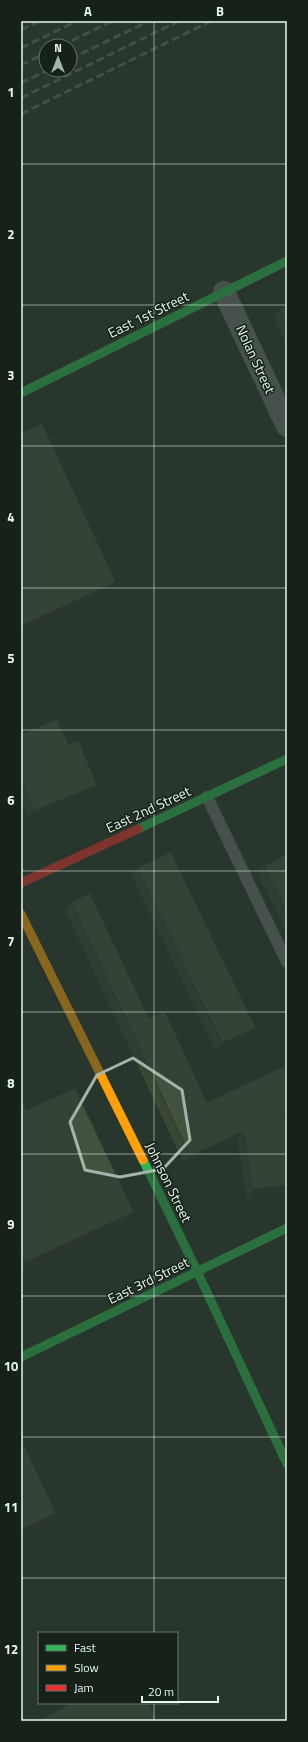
<svg xmlns="http://www.w3.org/2000/svg" width="308" height="1742" font-family="'Titillium Web',sans-serif">
<rect width="100%" height="100%" fill="#28372d"/>
<g fill="none" stroke-linecap="round" stroke-linejoin="round">
<path stroke="#6b726f" stroke-width="12" d="M207 797 287 962"/>
<path stroke="#6b726f" stroke-width="22" d="M224 292 287 426"/>
<g stroke="#30b455" stroke-width="9">
<path d="M21 393 287 261"/>
<path d="M138 829 287 759"/>
<path d="M143 1160 197 1271 287 1464"/>
<path d="M21 1357 287 1228"/>
</g>
<path stroke="#ff9f0a" stroke-width="9" d="M21 914 143 1160"/>
<path stroke="#e5322d" stroke-width="9" d="M21 883 138 829"/>
<g stroke="#636d66" stroke-width="3" stroke-dasharray="8 4" stroke-linecap="butt">
<path d="M21 30 39 21"/>
<path d="M61 46 112 21"/>
<path d="M21 48 77 21"/>
<path d="M70 59 149 21"/>
<path d="M21 65 46 53"/>
<path d="M21 83 48 70"/>
<path d="M21 98 179 21"/>
<path d="M21 114 211 21"/>
</g>
</g>
<g fill="#3a4735">
<path d="M287 306V345L274 318 279 310Z"/>
<path d="M21 734 69 745 97 785 92 792 29 818 21 800Z"/>
<path d="M287 854V933L258 874 264 866Z"/>
<path d="M137 868 256 1028 250 1035 216 1051 131 875Z"/>
<path d="M71 902 149 1018 207 1102 285 1118 287 1128V1192L247 1199 237 1140 184 1164 65 910Z"/>
<path d="M21 1099 26 1110 128 1220 21 1271Z"/>
</g>
<g fill="#2f392b">
<path d="M116 582 110 590 21 632V626Z"/>
<path d="M97 785 92 792 29 818 34 811Z"/>
<path d="M256 1028 250 1035 216 1051 222 1043Z"/>
<path d="M287 1111V1117L279 1121 284 1112Z"/>
<path d="M243 1132 237 1140 184 1164 190 1156Z"/>
<path d="M287 1185V1192L247 1199 253 1190Z"/>
<path d="M134 1212 128 1220 21 1271 26 1262Z"/>
<path d="M56 1513 50 1523 21 1536V1530Z"/>
</g>
<g fill="#43523e" stroke="#2f392b">
<path d="M287 306V327L279 310Z"/>
<path d="M42 423 116 582 21 626V433Z"/>
<path d="M57 719 69 745 79 741 97 785 34 811 21 780V734Z"/>
<path d="M171 852 256 1028 222 1043 137 868Z"/>
<path d="M287 854V913L264 866Z"/>
<path d="M90 893 149 1018 165 1011 207 1102 287 1065V1111L284 1112 287 1128V1185L253 1190 243 1132 190 1156 71 902Z"/>
<path d="M75 1088 134 1212 26 1262 21 1251V1099L26 1110Z"/>
<path d="M21 1438 56 1513 21 1530Z"/>
<path d="M71 1703H148L158 1721H38Z"/>
</g>
<path d="M0 0H308V1742H0ZM133 1058 182 1090 190 1140 163 1169 120 1177 85 1170 70 1122 97 1075Z" fill="#28372d" fill-opacity=".55" fill-rule="evenodd"/>
<path fill="none" stroke="#a5b4aa" stroke-width="3" stroke-linejoin="round" d="M133 1058 182 1090 190 1140 163 1169 120 1177 85 1170 70 1122 97 1075Z"/>
<path fill="none" stroke="#e8f8ed" stroke-width="1" stroke-opacity="0.55" d="M154 21V1633M21 164H287M21 305H287M21 446H287M21 588H287M21 730H287M21 871H287M21 1012H287M21 1154H287M21 1296H287M21 1437H287M21 1578H287M154 1703V1721"/>
<g text-anchor="middle" dominant-baseline="central" stroke-width="3" stroke-linejoin="round" paint-order="stroke">
<g font-size="14" fill="#e8f8ed" stroke="#152119">
<text transform="translate(148 314) rotate(-26)">East 1st Street</text>
<text transform="translate(256 359) rotate(65)">Nolan Street</text>
<text transform="translate(148 809) rotate(-25)">East 2nd Street</text>
<text transform="translate(169 1182) rotate(64)">Johnson Street</text>
<text transform="translate(148 1280) rotate(-26)">East 3rd Street</text>
</g>
</g>
<rect width="308" height="1742" fill="none" stroke="#152119" stroke-width="44"/>
<rect x="38" y="1632" width="140" height="72" fill="#152119" stroke="#69776e"/>
<rect x="46" y="1645" width="20" height="6" fill="#30b455" stroke="#69776e"/>
<text x="74" y="1652" font-size="12" fill="#e8f8ed">Fast</text>
<rect x="46" y="1665" width="20" height="6" fill="#ff9f0a" stroke="#69776e"/>
<text x="74" y="1672" font-size="12" fill="#e8f8ed">Slow</text>
<rect x="46" y="1685" width="20" height="6" fill="#e5322d" stroke="#69776e"/>
<text x="74" y="1692" font-size="12" fill="#e8f8ed">Jam</text>
<g transform="translate(58 58)"><circle r="19" fill="#152119" stroke="#69776e"/>
<path d="M0-3L7 15L0 10L-7 15Z" fill="#a5b4aa"/>
<text y="-6" font-size="11" font-weight="bold" text-anchor="middle" fill="#e8f8ed">N</text>
</g>
<path d="M142 1696v6h76v-6" fill="none" stroke="#e8f8ed" stroke-width="2"/>
<text x="148" y="1696" font-size="12" fill="#e8f8ed" stroke="#152119" stroke-width="3" paint-order="stroke">20 m</text>
<rect x="22" y="22" width="264" height="1698" fill="none" stroke="#e8f8ed" stroke-width="1.5"/>
<g font-size="13" text-anchor="middle" font-weight="bold" fill="#e8f8ed">
<text x="88" y="16">A</text>
<text x="220" y="16">B</text>
<text x="11" y="97">1</text>
<text x="11" y="239">2</text>
<text x="11" y="380">3</text>
<text x="11" y="522">4</text>
<text x="11" y="663">5</text>
<text x="11" y="805">6</text>
<text x="11" y="946">7</text>
<text x="11" y="1088">8</text>
<text x="11" y="1229">9</text>
<text x="11" y="1371">10</text>
<text x="11" y="1512">11</text>
<text x="11" y="1654">12</text>
</g>
</svg>
